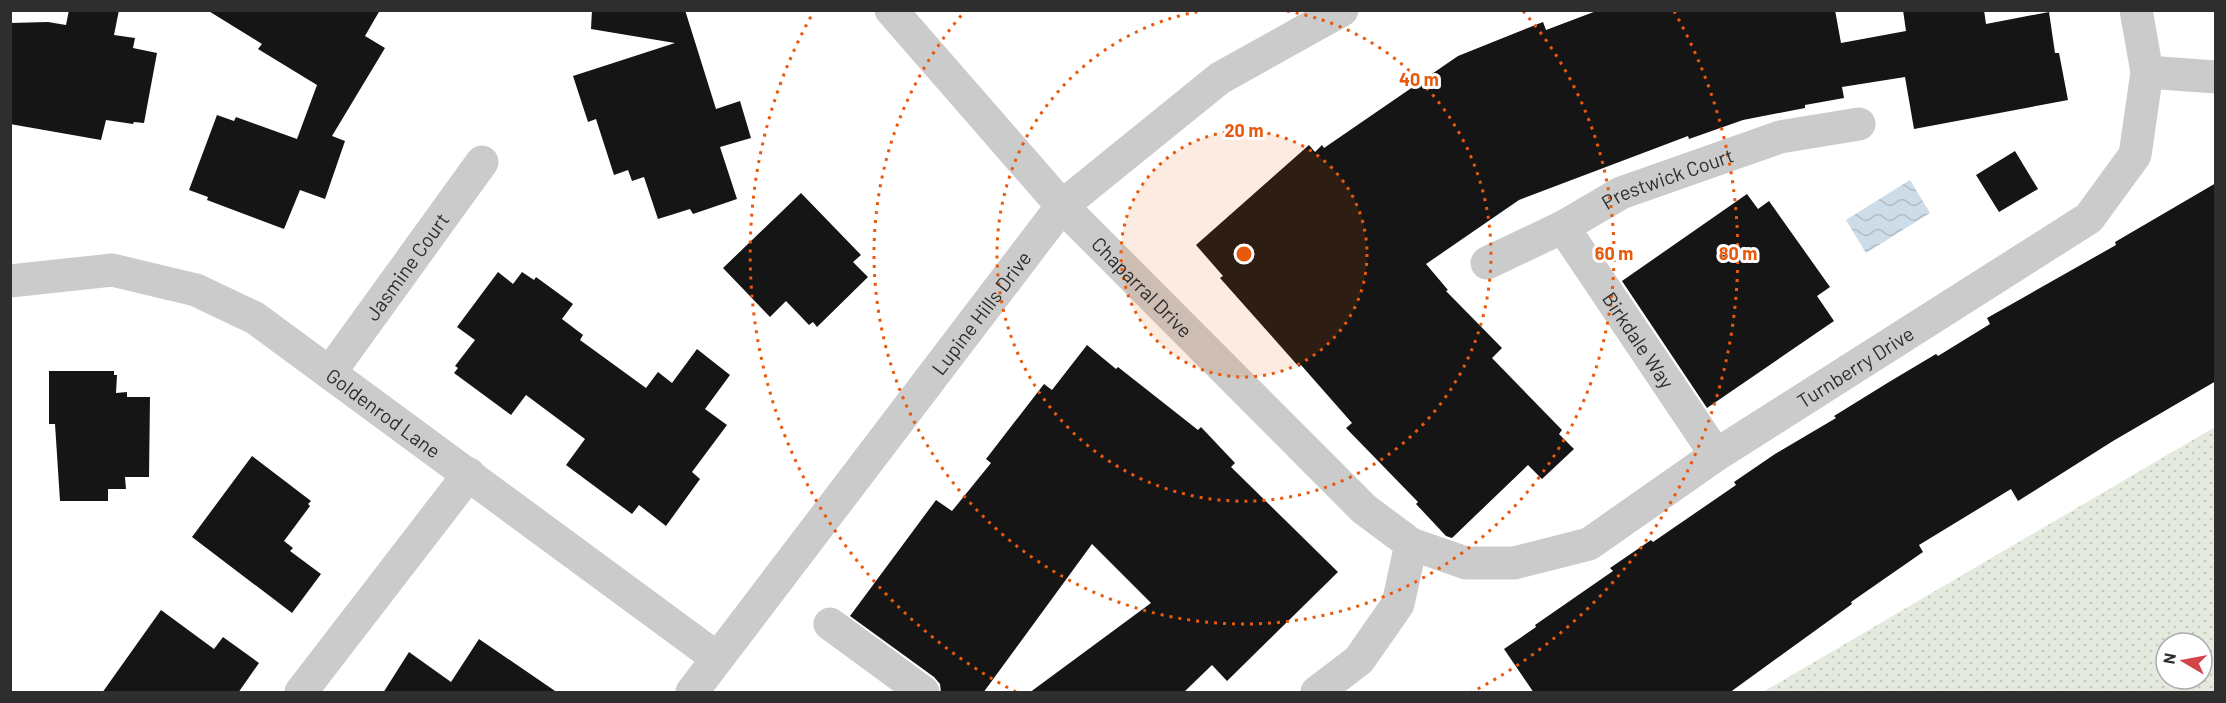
<svg xmlns="http://www.w3.org/2000/svg" width="2226" height="703" font-family="Barlow,sans-serif">
<defs>
<pattern id="green-dots" width="8" height="8" patternUnits="userSpaceOnUse" patternTransform="scale(1.5)"><rect width="8" height="8" fill="#e4eade"/><path d="M2 2h.1M6 6h.1" fill="none" stroke="#c4c9bf" stroke-width="1.8" stroke-linecap="round"/></pattern>
<pattern id="water-waves" width="16" height="10" patternUnits="userSpaceOnUse" patternTransform="scale(1.5)"><rect width="16" height="10" fill="#ccdce8"/><path d="M0 5q4-4 8 0t8 0" fill="none" stroke="#b0bdc7"/></pattern>
</defs>
<rect width="100%" height="100%" fill="#fff"/>
<path fill="url(#green-dots)" fill-rule="evenodd" d="M2215 427V692H1763ZM2166 643H2202V679H2166Z"/>
<path fill="url(#water-waves)" d="M1910 180 1930 213 1866 253 1846 220Z"/>
<g fill="#151515">
<path d="M69 10H119L114 35 135 38 133 48 157 53 144 123 134 122 133 124 106 120 101 140 10 124V23L48 22 66 25Z"/>
<path d="M207 10H380L365 36 385 48 332 136 345 141 325 199 300 190 284 229 207 200 208 197 189 190 217 115 234 121 236 117 297 139 317 85 258 49 262 44Z"/>
<path d="M592 10H685L716 109 740 101 751 138 720 147 737 199 693 214 690 209 658 219 644 177 632 181 628 170 614 175 596 119 588 122 573 76 675 43 591 29Z"/>
<path d="M1599 10H1835L1841 43 1906 31 1903 10H1984L1986 24 2049 12 2055 53H2059L2068 100 1914 129 1905 77 1842 87 1844 98 1805 105V108L1743 120 1689 139 1688 136 1519 200 1426 264 1448 290 1446 291 1502 348 1492 358 1562 430 1559 434 1574 449 1542 479 1528 465 1452 538 1446 536 1416 504 1418 502 1346 428 1352 423 1301 365 1299 367 1220 278 1223 276 1196 245 1309 145 1315 152 1322 145 1324 148 1458 56 1543 22 1546 30Z"/>
<path d="M2015 151 2038 189 1999 212 1976 175Z"/>
<path d="M2216 183V381L2113 441 2018 501 2011 489 1919 545 1923 552 1851 602 1852 604 1729 693H1534L1504 649 1536 627 1535 625 1613 571 1610 568 1651 540 1653 542 1736 485 1734 482 1775 454 1836 418 1834 416 1889 382 1936 354 1938 356 1990 324 1987 318 2116 245 2115 242Z"/>
<path d="M801 193 861 255 853 262 868 277 817 327 813 322 809 325 786 301 770 317 723 268Z"/>
<path d="M1747 194 1758 209 1769 201 1830 287 1817 296 1834 321 1707 408 1622 281Z"/>
<path d="M498 272 513 284 522 272 534 280 536 277 573 304 562 319 583 335 580 340 646 388 658 372 672 383 697 349 730 375 705 409 727 425 692 472 700 479 666 526 639 505 632 514 566 465 585 439 526 395 511 415 454 373 458 368 455 366 475 340 457 327Z"/>
<path d="M1087 345 1116 369 1118 367 1198 430 1201 427 1235 463 1231 467 1338 572 1227 681 1212 665 1183 693H1029L1151 603 1092 544 983 693H941L940 684 934 677 850 616 936 500 952 511 991 463 986 459 1044 384 1052 390Z"/>
<path d="M49 371H114V375H117L116 393 127 392V397H150L149 477H125L126 489H108V501H60L55 424H49Z"/>
<path d="M252 456 311 501 308 504 310 506 284 541 293 548 290 551 321 574 292 613 192 537Z"/>
<path d="M161 610 214 649 223 637 259 663 238 693H102Z"/>
<path d="M479 639 558 693H383L409 652 451 682Z"/>
</g>
<g fill="none" stroke-linecap="round" stroke-linejoin="round">
<g stroke="#cbcbcb" stroke-width="33">
<path id="s1" d="M891 10 1062 206 1364 509 1411 544 1466 563H1514L1589 544 1716 455 2089 218 2135 155 2147 72 2136 10"/>
<path d="M2147 72 2216 77"/>
<path id="s2" d="M1563 227 1716 455"/>
<path id="s3" d="M1487 263 1563 227 1621 193 1780 137 1859 124"/>
<path id="s4" d="M10 281 112 270 196 290 255 318 717 658"/>
<path id="s5" d="M331 371 482 162"/>
<path d="M830 624 923 692"/>
<path d="M301 692 469 474"/>
<path id="s6" d="M692 692 1062 206 1220 78 1342 10"/>
<path d="M1317 692 1359 660 1398 604 1411 544"/>
</g>
</g>
<circle cx="1244" cy="254" r="123" fill="#e8590c" fill-opacity=".12"/>
<g fill="none" stroke="#e8590c" stroke-width="3" stroke-dasharray="3 6">
<circle cx="1244" cy="254" r="123"/>
<path d="M1287 11A247 247 0 1 1 1201 11"/>
<path d="M1523 11A370 370 0 1 1 965 11"/>
<path d="M1016 692A494 494 0 0 1 814 11M1674 11A494 494 0 0 1 1472 692"/>
</g>
<g text-anchor="middle" dominant-baseline="central" stroke-width="6" stroke-linejoin="round" paint-order="stroke">
<g font-size="20" fill="#2e2e2e" stroke="#fff">
<text stroke="none"><textPath href="#s3" startOffset="200">Prestwick Court</textPath></text>
<text stroke="none"><textPath href="#s5" startOffset="129">Jasmine Court</textPath></text>
<text stroke="none"><textPath href="#s1" startOffset="374">Chaparral Drive</textPath></text>
<text stroke="none"><textPath href="#s6" startOffset="477">Lupine Hills Drive</textPath></text>
<text stroke="none"><textPath href="#s2" startOffset="136">Birkdale Way</textPath></text>
<text stroke="none"><textPath href="#s1" startOffset="1250">Turnberry Drive</textPath></text>
<text stroke="none"><textPath href="#s4" startOffset="414">Goldenrod Lane</textPath></text>
</g>
</g>
<circle cx="1244" cy="254" r="9" fill="#e8590c" stroke="#fff" stroke-width="3"/>
<g font-size="18" text-anchor="middle" font-weight="bold" fill="#e8590c" stroke="#fff" stroke-width="6" stroke-linejoin="round" paint-order="stroke">
<text x="1419" y="86">40 m</text>
<text x="1244" y="137">20 m</text>
<text x="1614" y="260">60 m</text>
<text x="1738" y="260">80 m</text>
</g>
<rect width="2226" height="703" fill="none" stroke="#2e2e2e" stroke-width="24"/>
<g transform="translate(2184 661) rotate(280)"><circle r="28" fill="#ffffff" stroke="#ababab" stroke-width="1.5"/>
<path d="M0-4.5L10 22L0 15L-10 22Z" fill="#d14449"/>
<text y="-9" font-size="16" font-weight="bold" text-anchor="middle" fill="#2e2e2e">N</text>
</g>
</svg>
